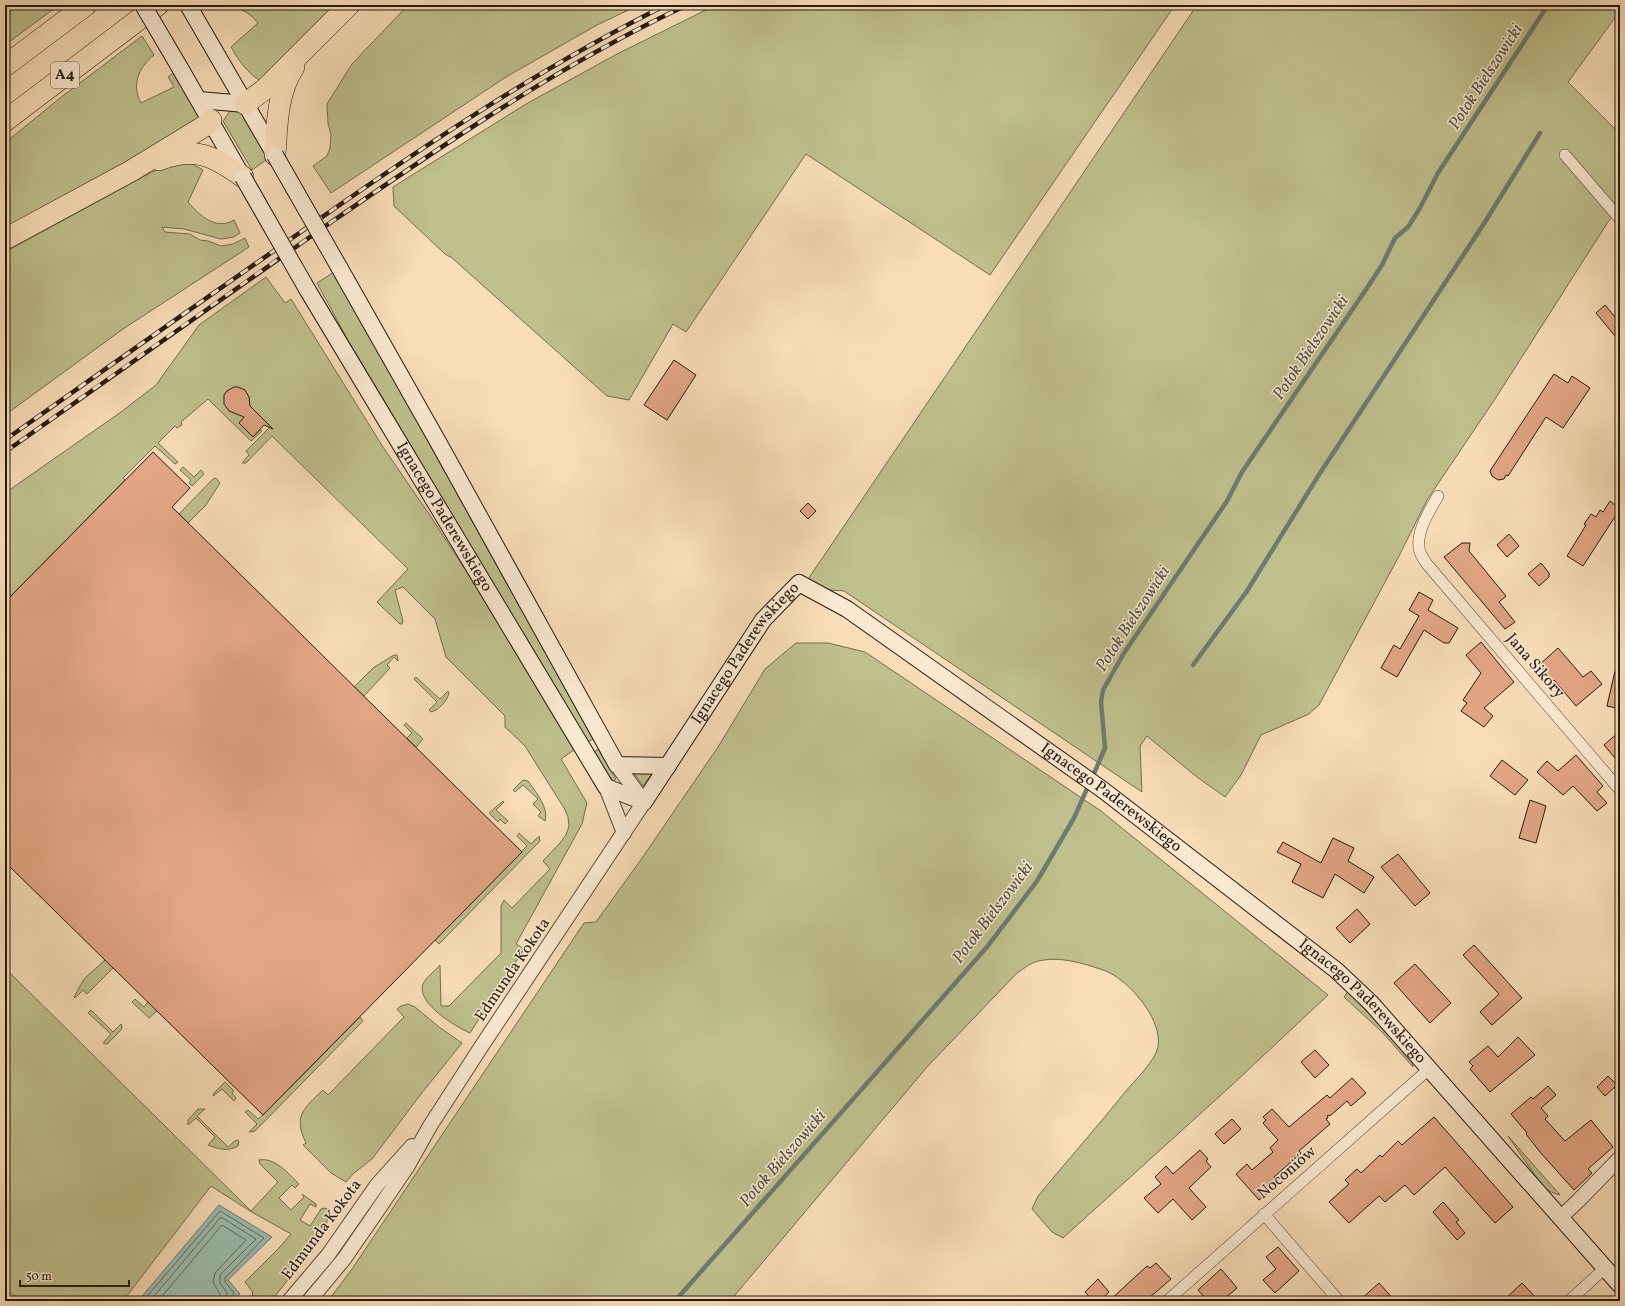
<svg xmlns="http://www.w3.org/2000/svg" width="1625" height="1306" font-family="Vollkorn,serif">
<rect width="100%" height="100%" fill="#f8ddb8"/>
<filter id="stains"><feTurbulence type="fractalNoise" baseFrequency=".005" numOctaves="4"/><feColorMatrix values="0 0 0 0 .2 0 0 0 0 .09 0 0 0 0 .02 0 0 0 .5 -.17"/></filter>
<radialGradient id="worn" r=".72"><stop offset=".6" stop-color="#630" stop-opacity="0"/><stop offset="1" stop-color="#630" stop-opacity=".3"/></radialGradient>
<g fill="#bfc08d" stroke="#726d50">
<path d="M5 5H59L5 45Z"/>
<path d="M207 5H340L261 81C247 73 239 61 231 47L258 23C245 7 229 4 210 10Z"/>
<path d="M408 5H639L597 25 506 77 331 193 313 166 327 156 330 148 331 135 328 123 327 104 352 64Z"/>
<path d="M716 5H1175L990 275 806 154 686 332 673 324 629 400 607 396 452 258 445 254 394 206 393 187 526 104 617 54Z"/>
<path d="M1197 5H1620V11L1568 82 1620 134V206L1608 222 1497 396 1427 500 1398 558 1319 705 1309 714 1261 735 1241 775 1225 797 1197 777 1147 736 1140 746 1142 792 844 591 802 588Z"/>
<path d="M142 36 154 55C139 67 131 84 141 103L174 87 168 77 173 73 202 121 5 228V143L60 98Z"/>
<path d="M242 110 269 158 252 170 223 121 230 111Z"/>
<path d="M173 163H190L203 170 188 202C199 215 216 231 234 220L240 233 234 237 221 239 184 229 162 227 165 232 190 234 200 240 208 241 221 246 233 244 245 238 249 247 123 329 5 415V252L152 172Z"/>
<path d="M334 272 593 739 588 742 349 342 317 283Z"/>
<path d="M266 277 285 303 291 299 383 447 431 517 468 574 574 750 561 759 587 803 582 824 516 944 524 949 470 1033C456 1027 416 1003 423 984 426 977 435 971 440 965L441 1006H449L501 953V906L504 900 512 908 550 869 543 861 560 843 566 835 569 826 568 817 564 808 525 746 505 727V716L446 657 435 619 403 587 395 590 403 621 402 624H400L377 602 408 569 272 436 246 463H242L249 455 246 451 270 427 253 409 239 423 253 437 260 430 262 431 251 441 208 399 181 422 182 425 177 428 175 426 158 443 178 462 175 464 155 446 123 478 125 480 6 601 5 600V493L121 412 156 385 199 325Z"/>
<path d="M183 467 194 477 201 470 204 474 192 486 189 483 191 480 180 470Z"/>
<path d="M216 478 220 483 206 505 188 523 179 514 213 479Z"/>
<path d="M796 643H828L865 652 1101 811 1328 995 1232 1085 1063 1238 1052 1232 1032 1209 1038 1196C1067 1161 1097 1127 1126 1091 1136 1079 1149 1067 1156 1053 1169 1025 1128 978 1103 970 1082 963 1057 955 1035 962 1029 964 1022 970 1017 973L927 1067 730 1301H328L352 1269 584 923 596 922 640 861 718 747 765 669Z"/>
<path d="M394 655H397L398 661 394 657 387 665 390 668 364 696 354 687 373 668Z"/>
<path d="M416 677 440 699 448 691 449 693C448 700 438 711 431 712L429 710 437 702 414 679Z"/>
<path d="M406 723 423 739 416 747 407 738 412 733 404 725Z"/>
<path d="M598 749 616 779 613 781 608 775 594 752Z"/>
<path d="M633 772H653L643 786Z"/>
<path d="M523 780 528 781C536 792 549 808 545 821L538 816 541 812 533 804 538 799 523 785 515 792 513 790Z"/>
<path d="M503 801 504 802 496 810 508 821 505 824 500 819 498 822 489 813Z"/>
<path d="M519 833 531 844 539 836 540 841 439 944 435 940 527 846 517 836Z"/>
<path d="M105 960 113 968 87 994 83 990 75 998 74 997 84 979Z"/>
<path d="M5 968 251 1211 278 1182 260 1164 259 1160C275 1157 289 1174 299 1184L295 1188 292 1185 279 1198 291 1210 304 1197 302 1194 316 1204V1207L310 1204 300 1220 310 1226 321 1209 324 1208 330 1210 323 1236 271 1301H250L253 1298 252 1291 245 1282 279 1248 291 1234 250 1211 211 1186 123 1301H24L5 1290Z"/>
<path d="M1348 991 1412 1061 1413 1067 1382 1032 1344 997Z"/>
<path d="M135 999 144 1007 148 1002 157 1011 149 1018 132 1002Z"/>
<path d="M408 1004 415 1007 439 1027 462 1043 421 1094 372 1159 353 1174 346 1182 331 1173 303 1145 306 1143C293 1116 303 1109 323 1090L328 1095 404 1017 397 1009 401 1006Z"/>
<path d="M91 1010 113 1032 121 1024 122 1026 121 1030 107 1044 103 1043 111 1034 88 1013Z"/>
<path d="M360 1017 363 1021 255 1131 249 1132 257 1124 245 1112 248 1110 258 1119 263 1115Z"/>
<path d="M225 1082 234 1091 232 1093 236 1098 234 1101 222 1089 213 1096 214 1093Z"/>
<path d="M198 1109H205L197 1116 228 1147 236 1140 239 1141 238 1146C227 1152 219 1149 208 1145L215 1137 196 1118 188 1125V1120Z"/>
<path d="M1508 1136 1560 1195 1551 1192 1543 1187Z"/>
</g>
<path fill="#9dbcaf" stroke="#6d7b71" d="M219 1205 272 1237 228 1280 240 1294 233 1301H138Z"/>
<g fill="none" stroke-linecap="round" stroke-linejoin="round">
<g stroke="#606b61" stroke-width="1">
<path d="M143 1301 220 1211 264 1238 225 1278V1282L234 1293 231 1301"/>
<path d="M150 1301 221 1217 256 1239 220 1275V1283L227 1293 226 1301"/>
<path d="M158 1301 222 1225 246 1240 215 1273 213 1282 220 1294V1301"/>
</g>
<g stroke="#6d7b71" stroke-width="4.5">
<path d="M1193 665 1247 591 1320 473 1485 222 1540 133"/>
<path d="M1092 778 1105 748 1101 702 1103 690 1124 653 1227 501 1242 472 1367 288 1382 265 1395 238 1408 227 1420 208 1438 173 1548 5"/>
<path d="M675 1301 987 947 1037 881 1074 818 1089 784"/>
</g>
</g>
<g fill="#e3a685" stroke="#241a13">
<path d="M1605 305 1620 323V342L1596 313Z"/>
<path d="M674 360 696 375 667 420 644 405Z"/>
<path d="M1554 374 1568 383 1572 376 1590 388 1563 428 1546 417 1508 476 1506 475 1504 479 1498 480 1492 476 1490 471Z"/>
<path d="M234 387H238L245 390 249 397 250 406 273 429 264 425 253 437 239 423 244 417 229 411 224 404V395L227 391Z"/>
<path d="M153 452 190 488 172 507 522 852 263 1115 5 862V602Z"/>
<path d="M1610 501 1620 509 1583 566 1567 556 1586 525 1584 524 1591 514 1596 517 1600 510 1603 512Z"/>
<path d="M808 503 816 511 808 519 800 511Z"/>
<path d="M1509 534 1519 546 1507 557 1497 545Z"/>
<path d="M1462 543H1470L1469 551 1506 596 1499 602 1515 622 1505 629 1444 557Z"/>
<path d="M1541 563 1549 573V577L1539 586 1528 574Z"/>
<path d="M1419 592 1433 600 1428 610 1458 628 1449 643H1444L1424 630 1397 677 1381 668 1394 645 1400 649 1419 616 1409 610Z"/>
<path d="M1481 642 1514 682 1484 708 1493 716 1484 727 1461 711 1467 703 1463 700 1481 673 1466 655Z"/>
<path d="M1558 648 1583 677 1591 671 1602 684 1576 706 1554 680 1553 681 1539 665Z"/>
<path d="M1615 671 1620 672V709L1607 706Z"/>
<path d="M1620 731V764L1604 745Z"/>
<path d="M1576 755 1603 786 1597 792 1607 803 1597 811 1573 786 1563 795 1537 772 1547 761 1558 771Z"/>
<path d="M1502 760 1528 780 1515 795 1490 776Z"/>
<path d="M1530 800 1546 806 1536 843 1519 838Z"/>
<path d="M1333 838 1354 848 1348 861 1374 877 1364 893 1335 874 1323 898 1292 882 1301 864 1277 852 1283 842 1321 863Z"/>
<path d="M1398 854 1430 893 1415 906 1381 867Z"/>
<path d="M1357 909 1370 924 1350 943 1336 928Z"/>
<path d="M1474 945 1522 998 1492 1025 1480 1012 1499 994 1463 955Z"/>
<path d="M1415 964 1451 1003 1430 1023 1394 983Z"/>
<path d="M1518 1037 1535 1055 1490 1092 1470 1069 1473 1066 1469 1062 1488 1046 1498 1057Z"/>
<path d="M1315 1050 1329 1065 1315 1078 1301 1062Z"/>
<path d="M1608 1076 1617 1085 1605 1096 1597 1087Z"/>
<path d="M1352 1078 1366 1093 1351 1106 1347 1101 1331 1115 1327 1116 1328 1118 1326 1119 1330 1124 1299 1151 1301 1153 1274 1177 1279 1184 1259 1200 1236 1174 1247 1164 1252 1170 1273 1152 1270 1148 1278 1140 1263 1123 1266 1120 1263 1117 1272 1109 1289 1127 1327 1095 1330 1098Z"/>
<path d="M1548 1086 1556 1095 1541 1108 1548 1116 1545 1119 1565 1141 1591 1120 1613 1147 1588 1169 1592 1173 1574 1190 1540 1152 1526 1134 1527 1133 1511 1114 1531 1097 1533 1099Z"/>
<path d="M1434 1117 1513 1207 1495 1223 1445 1167 1414 1195 1405 1185 1385 1202 1379 1196 1349 1223 1329 1202 1349 1184 1345 1180 1357 1169 1361 1173 1380 1155 1382 1157 1398 1141 1402 1145Z"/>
<path d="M1232 1119 1241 1129 1224 1144 1215 1134Z"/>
<path d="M1200 1150 1208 1159 1206 1161 1211 1167 1189 1188 1206 1207 1192 1220 1173 1199 1158 1213 1144 1198 1161 1184 1155 1177 1166 1166 1173 1174Z"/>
<path d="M1443 1202 1459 1220 1456 1222 1465 1233 1457 1240 1433 1212Z"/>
<path d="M1278 1247 1299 1271 1275 1293 1263 1280 1276 1269 1266 1257Z"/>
<path d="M1156 1263 1171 1279 1156 1292 1145 1301H1109L1147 1266 1150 1268Z"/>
<path d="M1221 1269 1237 1288 1222 1301H1208L1198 1290Z"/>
<path d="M1098 1279 1109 1292 1100 1301H1093L1085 1292Z"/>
<path d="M1379 1283 1395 1301H1359Z"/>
<path d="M1522 1283 1539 1301H1503Z"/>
</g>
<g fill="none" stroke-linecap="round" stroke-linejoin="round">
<defs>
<g id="minor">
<path d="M1565 155 1620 219"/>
<path d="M1438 496C1430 510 1414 534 1420 552 1421 555 1424 559 1426 563L1620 790"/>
<path d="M1264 1214 1339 1301"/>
<path d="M1167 1301 1429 1069"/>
<path d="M1569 1301 1605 1268"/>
</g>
<g id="tertiary">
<path d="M606 787 624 833"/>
<path d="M1560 1218 1578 1201 1620 1158"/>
<path d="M289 1301 328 1255 377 1185 412 1146"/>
<path d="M309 1301 344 1259 373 1217 407 1167 430 1126 481 1047 644 802 617 765"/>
</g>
<g id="secondary">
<path d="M188 5 275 155"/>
<path d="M180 68 242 176"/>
<path d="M199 100 245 104"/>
<path d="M339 267 437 440 617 765 668 766"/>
<path id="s1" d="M307 289 606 787 644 802 763 620 799 583 847 609 1103 790 1336 970 1371 1003 1620 1285"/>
</g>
<g id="motorway">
<path d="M5 66 86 5"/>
<path d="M245 104 265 89 349 5"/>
<path d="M5 121 158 5"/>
<path d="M275 155C277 125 277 93 294 67"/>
<path d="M159 160C195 146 214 156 243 177"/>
<path d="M5 239 131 171 208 124 211 120"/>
</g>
</defs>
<use href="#minor" stroke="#594b3c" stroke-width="12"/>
<use href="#tertiary" stroke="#594b3c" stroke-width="16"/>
<use href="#secondary" stroke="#241a13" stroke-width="18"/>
<use href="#motorway" stroke="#241a13" stroke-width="22"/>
<use href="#minor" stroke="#fae9d1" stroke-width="11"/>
<use href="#tertiary" stroke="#fae9d1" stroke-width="14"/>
<use href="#secondary" stroke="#fae9d1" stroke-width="16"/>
<use href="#motorway" stroke="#f8ddb8" stroke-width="21"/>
<defs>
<g id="rail">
<path d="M5 440C98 374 192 308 285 243 409 156 530 73 666 5"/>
<path d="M5 452C112 376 219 300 327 225 443 145 559 65 687 5"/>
</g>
</defs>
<use href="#rail" stroke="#241a13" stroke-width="4.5"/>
<use href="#rail" stroke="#fae9d1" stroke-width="3" stroke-dasharray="9" stroke-linecap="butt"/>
<defs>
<g id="secondary-bridge">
<path d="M143 5 180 68"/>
<path d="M275 155 339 267"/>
<path d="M243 177 307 289"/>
</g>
</defs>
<use href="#secondary-bridge" stroke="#241a13" stroke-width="18" stroke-linecap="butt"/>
<use href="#secondary-bridge" stroke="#fae9d1" stroke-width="16"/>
</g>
<g text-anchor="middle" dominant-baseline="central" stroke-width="3" stroke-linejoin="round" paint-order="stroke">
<rect fill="#fae9d1" stroke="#64584c" stroke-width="1" x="51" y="62" width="28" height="26" rx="3"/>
<g font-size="15" font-weight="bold" fill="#241a13">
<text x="65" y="75">A4</text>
</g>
<g font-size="16" fill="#241a13" stroke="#fae9d1">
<text stroke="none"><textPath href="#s1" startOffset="266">Ignacego Paderewskiego</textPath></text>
<text stroke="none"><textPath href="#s1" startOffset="802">Ignacego Paderewskiego</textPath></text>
<text transform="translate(1535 666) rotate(49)">Jana Sikory</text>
<text stroke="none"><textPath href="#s1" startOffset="1270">Ignacego Paderewskiego</textPath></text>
<text transform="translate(513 970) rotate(-56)">Edmunda Kokota</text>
<text stroke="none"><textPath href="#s1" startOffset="1594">Ignacego Paderewskiego</textPath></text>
<text transform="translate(1287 1173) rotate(-41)">Noconiów</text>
<text transform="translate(322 1230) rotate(-53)">Edmunda Kokota</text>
</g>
<g font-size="17" font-style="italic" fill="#4e534a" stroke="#fae9d1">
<text transform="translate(1486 77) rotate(-57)">Potok Bielszowicki</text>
<text transform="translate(1311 348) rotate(-56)">Potok Bielszowicki</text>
<text transform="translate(1133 619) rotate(-57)">Potok Bielszowicki</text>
<text transform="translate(993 913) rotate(-53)">Potok Bielszowicki</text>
<text transform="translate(783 1159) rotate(-49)">Potok Bielszowicki</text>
</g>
</g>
<rect width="1625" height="1306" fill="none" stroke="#f8ddb8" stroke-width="20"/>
<rect x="6" y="6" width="1613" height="1294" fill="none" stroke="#241a13" stroke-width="2"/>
<rect x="10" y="10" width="1605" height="1286" fill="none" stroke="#241a13"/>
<path d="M20 1280v6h109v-6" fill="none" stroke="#241a13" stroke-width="2"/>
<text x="26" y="1280" font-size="12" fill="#241a13" stroke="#fae9d1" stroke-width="3" paint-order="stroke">50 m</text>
<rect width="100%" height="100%" filter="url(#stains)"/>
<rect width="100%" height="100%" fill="url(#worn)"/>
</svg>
